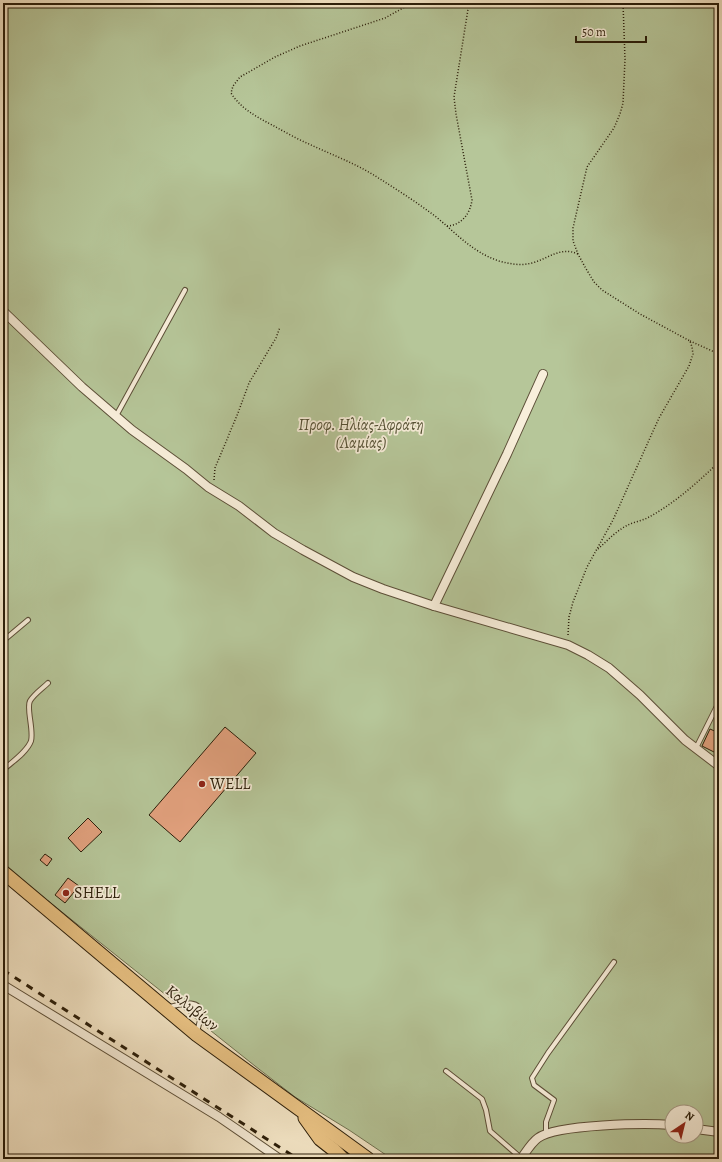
<svg xmlns="http://www.w3.org/2000/svg" width="722" height="1162" font-family="Alegreya,serif">
<rect width="100%" height="100%" fill="#f4e6c7"/>
<filter id="stains"><feTurbulence type="fractalNoise" baseFrequency=".005" numOctaves="4"/><feColorMatrix values="0 0 0 0 .2 0 0 0 0 .09 0 0 0 0 .02 0 0 0 .5 -.17"/></filter>
<radialGradient id="worn" r=".72"><stop offset=".6" stop-color="#630" stop-opacity="0"/><stop offset="1" stop-color="#630" stop-opacity=".3"/></radialGradient>
<path fill="#b6c699" stroke="#707251" fill-rule="evenodd" d="M3 3H719V1159H392L349 1130 295 1097 255 1066 3 865ZM672 1112H696V1136H672Z"/>
<g fill="#e2a17e" stroke="#2a1d09">
<path d="M225 727 256 753 180 842 149 815Z"/>
<path d="M710 729 719 733V746L716 753 702 746Z"/>
<path d="M88 818 102 832 81 852 68 838Z"/>
<path d="M45 854 52 859 47 866 40 860Z"/>
<path d="M68 878 79 886 65 903 55 895Z"/>
</g>
<g fill="none" stroke-linecap="round" stroke-linejoin="round">
<defs>
<g id="lane">
<path d="M116 416 185 290"/>
<path d="M3 641 28 620"/>
<path d="M696 748 719 702"/>
<path d="M3 770C12 762 27 752 31 741 34 730 26 708 30 701 34 694 43 688 48 683"/>
<path d="M169 1007C179 1005 200 997 201 1014 201 1019 198 1027 197 1032"/>
<path d="M446 1071 482 1099 486 1110 490 1131 521 1158"/>
<path d="M546 1134V1122L554 1100 534 1085 532 1078 548 1053 614 962"/>
</g>
<g id="street">
<path d="M3 311 82 387 132 430 186 469 208 487 239 506 274 533 303 550 353 577 383 589 434 606 568 645 588 655 609 668 640 695 685 740 719 766"/>
<path d="M434 606 507 454 543 374"/>
<path d="M3 985 219 1117 280 1159"/>
<path d="M696 1129 719 1132"/>
<path d="M521 1159C526 1152 531 1143 538 1138 557 1124 647 1123 672 1125"/>
</g>
<g id="primary">
<path d="M3 872 197 1035 368 1159"/>
<path d="M305 1118 320 1139 334 1150 343 1159"/>
</g>
</defs>
<use href="#lane" stroke="#5c4f38" stroke-width="6"/>
<use href="#street" stroke="#5c4f38" stroke-width="10"/>
<use href="#primary" stroke="#2a1d09" stroke-width="15"/>
<g stroke="#2a1d09" stroke-width="1.5" stroke-dasharray="1 2" stroke-linecap="butt">
<path d="M412 3 385 18 300 46 275 57 240 77 233 86 231 93C241 109 257 117 274 126 285 132 297 139 309 144 330 154 352 162 372 174 393 187 415 201 435 216 456 233 472 252 499 261 510 264 521 266 532 263 548 259 560 246 578 254"/>
<path d="M447 226C462 225 470 214 472 200L456 114 454 97 469 3"/>
<path d="M690 341 719 354"/>
<path d="M214 480 215 468 238 413 249 383 276 338 280 327"/>
<path d="M598 549C607 541 615 532 626 526 633 522 642 521 649 517 675 503 698 482 719 462"/>
<path d="M568 635 569 617 573 602 587 567 613 520 659 418 689 366 693 354 692 347 690 341 640 314 602 290 594 282 585 267 578 254 573 241V228L587 167 614 128 620 114 623 103 625 59 623 3"/>
</g>
<use href="#lane" stroke="#f8efdb" stroke-width="4"/>
<use href="#street" stroke="#f8efdb" stroke-width="8"/>
<use href="#primary" stroke="#eac384" stroke-width="13"/>
<path stroke="#2a1d09" stroke-width="3" stroke-dasharray="7 7" stroke-linecap="butt" d="M3 970 298 1159"/>
</g>
<g fill="#8f2418" stroke="#f8efdb" stroke-width="1.5">
<circle cx="202" cy="784" r="4"/>
<circle cx="66" cy="893" r="4"/>
</g>
<g text-anchor="middle" dominant-baseline="central" stroke-width="3.5" stroke-linejoin="round" paint-order="stroke">
<g font-size="16" font-style="italic" fill="#545034" stroke="#f8efdb">
<text x="361" y="425">Προφ. Ηλίας-Αφράτη<tspan x="361" dy="18">(Λαμίας)</tspan></text>
</g>
<g font-size="16" fill="#2a1d09" stroke="#f8efdb" text-anchor="start">
<text x="210" y="784">WELL</text>
<text x="74" y="893">SHELL</text>
</g>
<g font-size="16" fill="#2a1d09" stroke="#f8efdb">
<text transform="translate(192 1008) rotate(39)">Καλυβίων</text>
</g>
</g>
<rect width="722" height="1162" fill="none" stroke="#f4e6c7" stroke-width="16"/>
<rect x="4" y="4" width="714" height="1154" fill="none" stroke="#2a1d09" stroke-width="2"/>
<rect x="8" y="8" width="706" height="1146" fill="none" stroke="#2a1d09"/>
<g transform="translate(684 1124) rotate(35)"><circle r="19" fill="#f8efdb" stroke="#a69b87"/>
<path d="M0-3L7 15L0 10L-7 15Z" fill="#8f2418"/>
<text y="-6" font-size="11" font-weight="bold" text-anchor="middle" fill="#2a1d09">N</text>
</g>
<path d="M576 36v6h70v-6" fill="none" stroke="#2a1d09" stroke-width="2"/>
<text x="582" y="36" font-size="12" fill="#2a1d09" stroke="#f8efdb" stroke-width="3" paint-order="stroke">50 m</text>
<rect width="100%" height="100%" filter="url(#stains)"/>
<rect width="100%" height="100%" fill="url(#worn)"/>
</svg>
